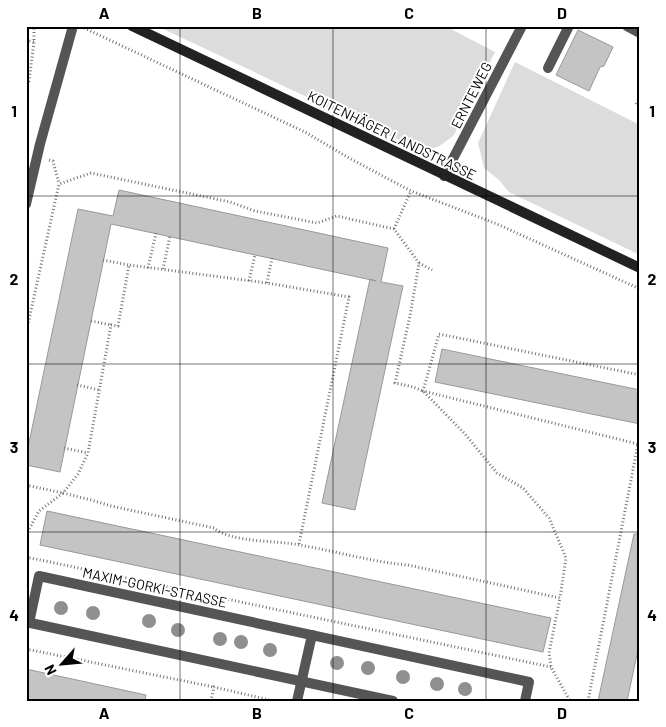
<svg xmlns="http://www.w3.org/2000/svg" width="666" height="727" font-family="Barlow,sans-serif">
<rect width="100%" height="100%" fill="#fff"/>
<g fill="#dcdcdc">
<path d="M157 26H445L495 52 454 135C448 140 439 148 430 149 420 150 393 137 383 133Z"/>
<path d="M515 62 640 125V255L509 192 499 180 484 168 478 143Z"/>
</g>
<g fill="#c4c4c4" stroke="#999">
<path d="M578 30 613 47 604 66 600 67 589 91 556 75Z"/>
<path d="M119 190 388 248 381 282 403 286 355 510 322 503 370 279 376 281 111 224 60 472 26 465V457L78 209 113 216Z"/>
<path d="M442 349 640 390V424L435 382Z"/>
<path d="M47 511 551 618 543 652 40 545Z"/>
<path d="M634 534H640V640L632 678 627 701H598Z"/>
<path d="M26 669 146 695 145 701H26Z"/>
</g>
<g fill="none" stroke-linecap="round" stroke-linejoin="round">
<g stroke="#777" stroke-width="3" stroke-dasharray="1 2.5" stroke-linecap="butt">
<path d="M84 28 305 132 349 158 411 191 497 224 640 289"/>
<path d="M26 40 34 42"/>
<path d="M26 84 29 81 34 42V26"/>
<path d="M636 104 640 97"/>
<path d="M49 160 53 161 59 184"/>
<path d="M394 229 411 191"/>
<path d="M103 260 129 265"/>
<path d="M419 263 432 270"/>
<path d="M148 268 156 233"/>
<path d="M163 269 170 236"/>
<path d="M249 281 255 255"/>
<path d="M267 283 272 258"/>
<path d="M91 321 111 325"/>
<path d="M26 333 59 184 91 173 230 202 255 211 317 223 337 216 394 229 419 263 410 316 395 383 413 387 423 391 465 434 497 473 523 488 549 518 566 558 560 598"/>
<path d="M77 385 99 390"/>
<path d="M64 448 88 453"/>
<path d="M26 485 63 493"/>
<path d="M26 535 39 511 63 493"/>
<path d="M299 544 349 297 267 283 129 265 118 326 111 325 88 453 78 474 63 493 91 500 111 506 214 528C232 543 276 540 299 545 336 551 371 562 408 565L560 598 549 653 551 667 570 701"/>
<path d="M26 557 551 667"/>
<path d="M26 649 214 687"/>
<path d="M211 701 214 687 274 701"/>
<path d="M588 701 638 444 423 391 439 334 640 375"/>
</g>
<path stroke="#555" stroke-width="10" d="M548 68 569 26"/>
<g stroke="#555" stroke-width="10">
<path d="M627 26 640 33"/>
<path d="M444 176 522 26"/>
<path d="M26 204 40 144 73 26"/>
<path d="M26 622 393 701"/>
<path d="M29 623 39 576 529 682 525 701"/>
<path d="M297 701 312 635"/>
</g>
<path stroke="#222" stroke-width="10" d="M132 26 640 268"/>
</g>
<g fill="#8f8f8f">
<circle cx="61" cy="608" r="7"/>
<circle cx="93" cy="613" r="7"/>
<circle cx="149" cy="621" r="7"/>
<circle cx="178" cy="630" r="7"/>
<circle cx="220" cy="639" r="7"/>
<circle cx="241" cy="642" r="7"/>
<circle cx="270" cy="650" r="7"/>
<circle cx="337" cy="663" r="7"/>
<circle cx="368" cy="668" r="7"/>
<circle cx="403" cy="677" r="7"/>
<circle cx="437" cy="684" r="7"/>
<circle cx="465" cy="689" r="7"/>
</g>
<path fill="none" stroke="#000" stroke-width="1" stroke-opacity="0.55" d="M180 26V701M333 26V701M486 26V701M26 196H640M26 364H640M26 532H640"/>
<g text-anchor="middle" dominant-baseline="central" stroke-width="4" stroke-linejoin="round" paint-order="stroke">
<g font-size="14" fill="#000" stroke="#fff">
<text transform="translate(471 95) rotate(-63)">ERNTEWEG</text>
<text transform="translate(392 135) rotate(26)">KOITENHÄGER LANDSTRASSE</text>
<text transform="translate(155 587) rotate(12)">MAXIM-GORKI-STRASSE</text>
</g>
</g>
<rect width="666" height="727" fill="none" stroke="#ffffff" stroke-width="55"/>
<g transform="translate(62 664) rotate(243)" stroke="#ffffff" stroke-width="4" paint-order="stroke">
<path d="M0-4L9 19L0 12L-9 19Z" fill="#000000"/>
<text y="-8" font-size="14" font-weight="bold" text-anchor="middle" fill="#000000">N</text>
</g>
<rect x="28" y="28" width="610" height="672" fill="none" stroke="#000" stroke-width="2"/>
<g font-size="16" text-anchor="middle" font-weight="bold" fill="#000">
<text x="104" y="19">A</text>
<text x="257" y="19">B</text>
<text x="409" y="19">C</text>
<text x="562" y="19">D</text>
<text x="14" y="117">1</text>
<text x="652" y="117">1</text>
<text x="14" y="285">2</text>
<text x="652" y="285">2</text>
<text x="14" y="453">3</text>
<text x="652" y="453">3</text>
<text x="14" y="621">4</text>
<text x="652" y="621">4</text>
<text x="104" y="719">A</text>
<text x="257" y="719">B</text>
<text x="409" y="719">C</text>
<text x="562" y="719">D</text>
</g>
</svg>
